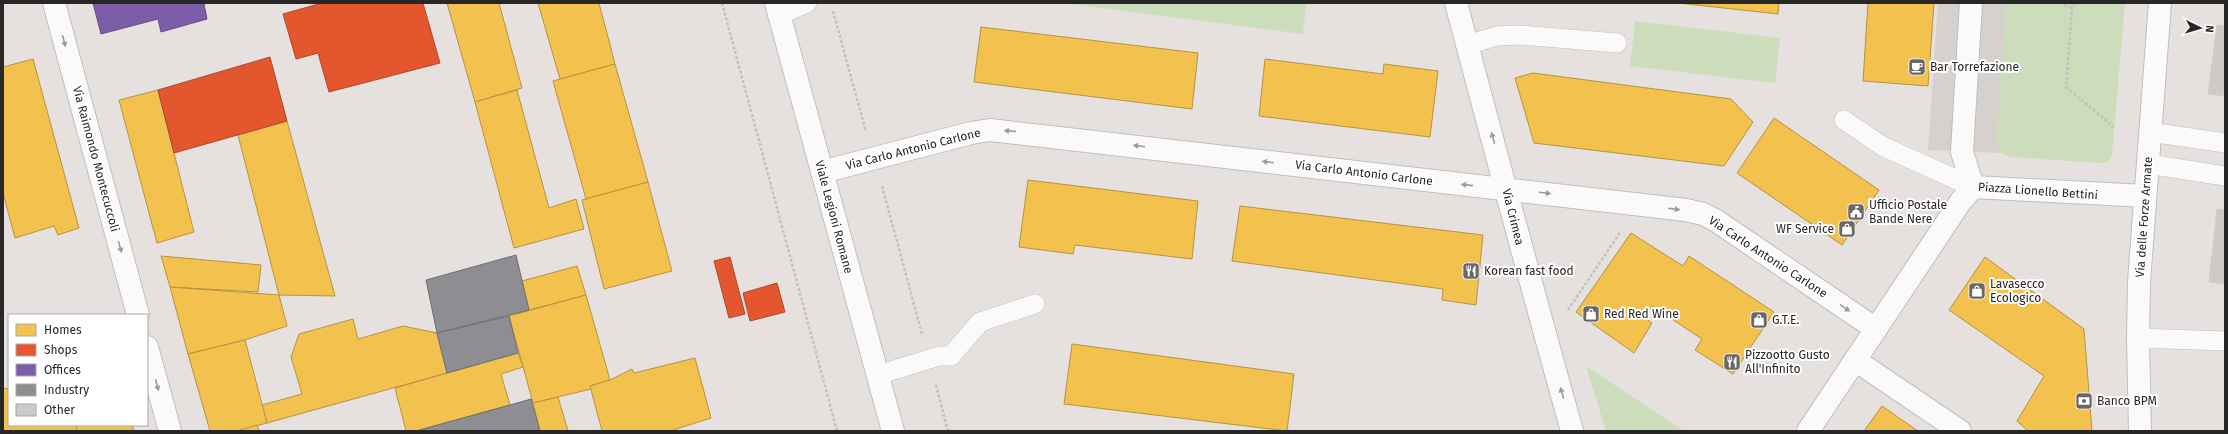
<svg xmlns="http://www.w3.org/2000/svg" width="2228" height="434" font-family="'Fira Sans',sans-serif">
<rect width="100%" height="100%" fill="#e6e1de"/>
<g fill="#cbddba">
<path d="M1062 3H1306L1303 34Z"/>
<path d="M2007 3H2125L2112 154 2109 161 2102 163 2011 157 2001 153 1996 145Z"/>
<path d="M1635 21 1780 38 1775 83 1630 66Z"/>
<path d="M1586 366 1684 431H1606Z"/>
</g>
<path fill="#d6d1cd" d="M1938 3H2007L1996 145 2001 153 1928 150Z"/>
<g fill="#f2c14e" stroke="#b59342">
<path d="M447 3H499L522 88 475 102Z"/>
<path d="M538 3H599L615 64 560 79Z"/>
<path d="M1678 3H1779L1778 14Z"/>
<path d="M1868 3H1934L1928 86 1863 81Z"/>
<path d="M981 27 1198 53 1192 109 974 82Z"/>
<path d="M33 59 79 228 58 235 54 226 15 238 3 193V67Z"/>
<path d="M1265 59 1383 74 1384 64 1438 71 1430 137 1259 116Z"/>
<path d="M615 64 648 182 586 199 553 81Z"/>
<path d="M1533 73 1731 99 1753 122 1724 166 1534 143 1515 78Z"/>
<path d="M158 90 194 232 157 243 119 100Z"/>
<path d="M517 90 549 208 576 199 584 229 514 248 475 102Z"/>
<path d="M1774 118 1879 190 1842 245 1737 173Z"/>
<path d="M287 121 335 296 279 295 238 135Z"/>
<path d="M1028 180 1198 201 1192 259 1075 245 1073 254 1019 247Z"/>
<path d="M648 182 672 271 604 289 582 200Z"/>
<path d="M1240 206 1483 235 1476 305 1442 300 1443 289 1232 261Z"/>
<path d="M1631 233 1683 266 1689 256 1774 312 1733 374 1695 350 1702 339 1652 306 1645 318 1652 323 1634 353 1576 312Z"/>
<path d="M161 256 261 265 258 292 170 287Z"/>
<path d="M1985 257 2084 329 2092 431H2028L2017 421 2044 376 1949 310Z"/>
<path d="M577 266 586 295 529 310 522 281Z"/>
<path d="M170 287 279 295 287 326 245 340 188 354Z"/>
<path d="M586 295 610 380 590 386 591 389 533 403 509 316Z"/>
<path d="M353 319 358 339 403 326 437 333 447 373 267 423 262 405 302 394 291 357 299 334Z"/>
<path d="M245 340 267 423 237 431H210L188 354Z"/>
<path d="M1072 344 1294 374 1287 431 1064 404Z"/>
<path d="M518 353 523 367 501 374 510 405 416 431H406L395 388Z"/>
<path d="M695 358 711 418 670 431H602L590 386 610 380 632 369 634 373Z"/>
<path d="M3 388 9 389V425H76L77 431H3Z"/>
<path d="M558 397 568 431H540L533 403Z"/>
<path d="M1882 406 1918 431H1864Z"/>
<path d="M76 425H132L134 431H77Z"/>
<path d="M257 425 259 431H237Z"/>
</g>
<g fill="#e4572e" stroke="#ab492c">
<path d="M322 3H423L440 63 329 92 318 53 296 59 283 14Z"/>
<path d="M270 57 287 121 174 153 158 90Z"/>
<path d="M730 257 745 314 729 318 714 261Z"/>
<path d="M777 283 785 312 750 321 743 293Z"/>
</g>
<path fill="#7b5ea7" stroke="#624e81" d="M93 3H207L204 4 207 19 161 32 158 19 101 34Z"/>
<g fill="#8d8d92" stroke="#6e6e72">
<path d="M516 255 529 310 437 333 426 280Z"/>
<path d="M509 316 518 353 447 373 437 333Z"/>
<path d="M531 399 540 431H416L510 405Z"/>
</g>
<g fill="#cdcac7" stroke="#d0cdca">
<path d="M2217 25 2225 26V32H2222L2217 72 2225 73 2223 96 2208 94Z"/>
<path d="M2222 32H2225V73L2217 72Z"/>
<path d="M2217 209 2225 210V284L2209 282Z"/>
</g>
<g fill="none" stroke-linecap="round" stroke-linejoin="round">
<defs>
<g id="service">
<path d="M779 15 807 3"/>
<path d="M1467 45 1497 36 1520 35 1617 43"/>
<path d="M1844 120 1882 146 1973 187"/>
<path d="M2150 132 2225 143"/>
<path d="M2148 164 2225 176"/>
<path d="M2138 338 2225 341"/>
<path d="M878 375 939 356H951L980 322 1035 304"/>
</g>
<path id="pedestrian" d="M1971 3 1962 152 1973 187"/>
<g id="minor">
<path d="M54 3 138 315"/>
<path d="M1456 3C1494 146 1532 289 1572 431"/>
<path d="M822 172 971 133 990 130 1686 210 1703 214 1715 220 1876 329"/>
<path d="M147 347 170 431"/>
<path d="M1855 360 1960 431"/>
<path d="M1808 431 1961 201 1973 187 2145 196"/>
</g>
<path id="tertiary" d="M2140 431 2138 338 2139 282 2160 3"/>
<path id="secondary" d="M776 3 893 431"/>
</defs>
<use href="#service" stroke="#c0bebf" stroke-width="20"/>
<use href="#pedestrian" stroke="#c0bebf" stroke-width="24"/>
<use href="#minor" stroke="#c0bebf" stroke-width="24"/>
<use href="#tertiary" stroke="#c0bebf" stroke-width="24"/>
<use href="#secondary" stroke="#c0bebf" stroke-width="24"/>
<g stroke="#c2c1c1" stroke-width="2.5" stroke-dasharray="3 2" stroke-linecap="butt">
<path d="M722 3 837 431"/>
<path d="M2059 3 2072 8"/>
<path d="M2075 3 2072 8 2066 87 2114 127"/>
<path d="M833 11 866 132"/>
<path d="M882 186 922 334"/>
<path d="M1568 310 1621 231"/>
<path d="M936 385 948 431"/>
</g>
<use href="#service" stroke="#fbfafa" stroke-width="19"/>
<use href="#pedestrian" stroke="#fbfafa" stroke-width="22"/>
<use href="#minor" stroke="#fbfafa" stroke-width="22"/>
<use href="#tertiary" stroke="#fbfafa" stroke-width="22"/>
<use href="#secondary" stroke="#fbfafa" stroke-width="22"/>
</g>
<defs><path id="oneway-solid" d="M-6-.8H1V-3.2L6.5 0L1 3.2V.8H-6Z"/></defs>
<g fill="#9c9b9b">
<use href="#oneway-solid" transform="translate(64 41) rotate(75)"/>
<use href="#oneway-solid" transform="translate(1010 131) rotate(-175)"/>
<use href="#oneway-solid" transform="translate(1493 138) rotate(-105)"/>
<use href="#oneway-solid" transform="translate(1139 146) rotate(-173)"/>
<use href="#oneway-solid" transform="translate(1268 162) rotate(-173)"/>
<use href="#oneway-solid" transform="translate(1467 185) rotate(-174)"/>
<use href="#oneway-solid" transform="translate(1545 193) rotate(7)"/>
<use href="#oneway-solid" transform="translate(1674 209) rotate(7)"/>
<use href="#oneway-solid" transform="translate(120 247) rotate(75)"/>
<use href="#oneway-solid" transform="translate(1845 308) rotate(35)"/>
<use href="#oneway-solid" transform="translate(157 385) rotate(75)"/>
<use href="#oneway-solid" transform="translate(1562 393) rotate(-106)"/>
</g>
<defs>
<symbol id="cafe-square" viewBox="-11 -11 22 22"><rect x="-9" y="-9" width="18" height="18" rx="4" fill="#6a6867" stroke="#fff"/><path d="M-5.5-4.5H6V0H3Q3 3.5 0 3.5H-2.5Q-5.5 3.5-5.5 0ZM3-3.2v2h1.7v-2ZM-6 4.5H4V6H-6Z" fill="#fff"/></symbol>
<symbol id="civic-square" viewBox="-11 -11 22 22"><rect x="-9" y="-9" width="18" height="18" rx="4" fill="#6a6867" stroke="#fff"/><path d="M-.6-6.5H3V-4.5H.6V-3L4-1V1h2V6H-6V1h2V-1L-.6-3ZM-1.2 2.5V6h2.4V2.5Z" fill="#fff"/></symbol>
<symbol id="shop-square" viewBox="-11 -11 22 22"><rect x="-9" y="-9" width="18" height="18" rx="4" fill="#6a6867" stroke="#fff"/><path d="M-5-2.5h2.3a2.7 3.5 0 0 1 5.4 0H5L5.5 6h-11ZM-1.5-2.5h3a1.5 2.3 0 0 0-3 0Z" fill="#fff"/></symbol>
<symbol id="restaurant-square" viewBox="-11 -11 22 22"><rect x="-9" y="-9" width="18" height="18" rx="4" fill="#6a6867" stroke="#fff"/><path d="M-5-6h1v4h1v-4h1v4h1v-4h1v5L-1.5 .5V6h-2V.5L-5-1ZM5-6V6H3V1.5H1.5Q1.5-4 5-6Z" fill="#fff"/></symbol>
<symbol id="bank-square" viewBox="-11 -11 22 22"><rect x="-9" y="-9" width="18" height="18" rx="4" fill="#6a6867" stroke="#fff"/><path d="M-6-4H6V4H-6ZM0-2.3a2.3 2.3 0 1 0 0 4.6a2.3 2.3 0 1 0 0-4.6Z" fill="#fff"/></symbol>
</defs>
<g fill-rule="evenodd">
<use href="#cafe-square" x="1907" y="57" width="20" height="20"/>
<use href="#civic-square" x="1846" y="202" width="20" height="20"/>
<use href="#shop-square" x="1837" y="219" width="20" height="20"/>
<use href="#restaurant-square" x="1461" y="261" width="20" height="20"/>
<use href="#shop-square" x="1967" y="281" width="20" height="20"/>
<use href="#shop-square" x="1581" y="304" width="20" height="20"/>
<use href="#shop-square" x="1749" y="310" width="20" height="20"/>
<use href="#restaurant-square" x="1722" y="352" width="20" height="20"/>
<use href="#bank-square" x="2074" y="391" width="20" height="20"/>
</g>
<g text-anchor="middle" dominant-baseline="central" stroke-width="4" stroke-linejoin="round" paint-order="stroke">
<g font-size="12" fill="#272727" stroke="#fff" text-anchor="start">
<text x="1930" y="67">Bar Torrefazione</text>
<text x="1869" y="205">Ufficio Postale<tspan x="1869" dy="14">Bande Nere</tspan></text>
<text x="1834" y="229" text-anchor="end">WF Service</text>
<text x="1484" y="271">Korean fast food</text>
<text x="1990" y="284">Lavasecco<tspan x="1990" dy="14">Ecologico</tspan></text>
<text x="1604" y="314">Red Red Wine</text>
<text x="1772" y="320">G.T.E.</text>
<text x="1745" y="355">Pizzootto Gusto<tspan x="1745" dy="14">All'Infinito</tspan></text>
<text x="2097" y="401">Banco BPM</text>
</g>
<g font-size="12" fill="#272727" stroke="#fff">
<text transform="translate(913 149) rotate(-14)">Via Carlo Antonio Carlone</text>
<text transform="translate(96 159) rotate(75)">Via Raimondo Montecuccoli</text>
<text transform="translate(1364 173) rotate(7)">Via Carlo Antonio Carlone</text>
<text transform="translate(2038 191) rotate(4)">Piazza Lionello Bettini</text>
<text transform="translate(834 217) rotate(75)">Viale Legioni Romane</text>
<text transform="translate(1513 217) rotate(76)">Via Crimea</text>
<text transform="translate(2144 217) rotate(-86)">Via delle Forze Armate</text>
<text transform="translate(1768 257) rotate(33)">Via Carlo Antonio Carlone</text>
</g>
</g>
<rect width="2228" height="434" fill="none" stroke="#272727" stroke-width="8"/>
<rect x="8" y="314" width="140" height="112" fill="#ffffff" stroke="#a9a9a9"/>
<rect x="16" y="324" width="20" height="12" fill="#f2c14e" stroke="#a9a9a9"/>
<text x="44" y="334" font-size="12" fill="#272727">Homes</text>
<rect x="16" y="344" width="20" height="12" fill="#e4572e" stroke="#a9a9a9"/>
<text x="44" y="354" font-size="12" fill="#272727">Shops</text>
<rect x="16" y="364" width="20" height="12" fill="#7b5ea7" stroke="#a9a9a9"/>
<text x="44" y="374" font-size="12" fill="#272727">Offices</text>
<rect x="16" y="384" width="20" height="12" fill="#8d8d92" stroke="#a9a9a9"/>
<text x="44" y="394" font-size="12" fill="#272727">Industry</text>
<rect x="16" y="404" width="20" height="12" fill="#cdcac7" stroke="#a9a9a9"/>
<text x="44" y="414" font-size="12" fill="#272727">Other</text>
<g transform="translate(2200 28) rotate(95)" stroke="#ffffff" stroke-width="3" paint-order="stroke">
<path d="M0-3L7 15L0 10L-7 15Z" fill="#272727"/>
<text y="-6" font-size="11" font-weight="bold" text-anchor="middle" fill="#272727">N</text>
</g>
</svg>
